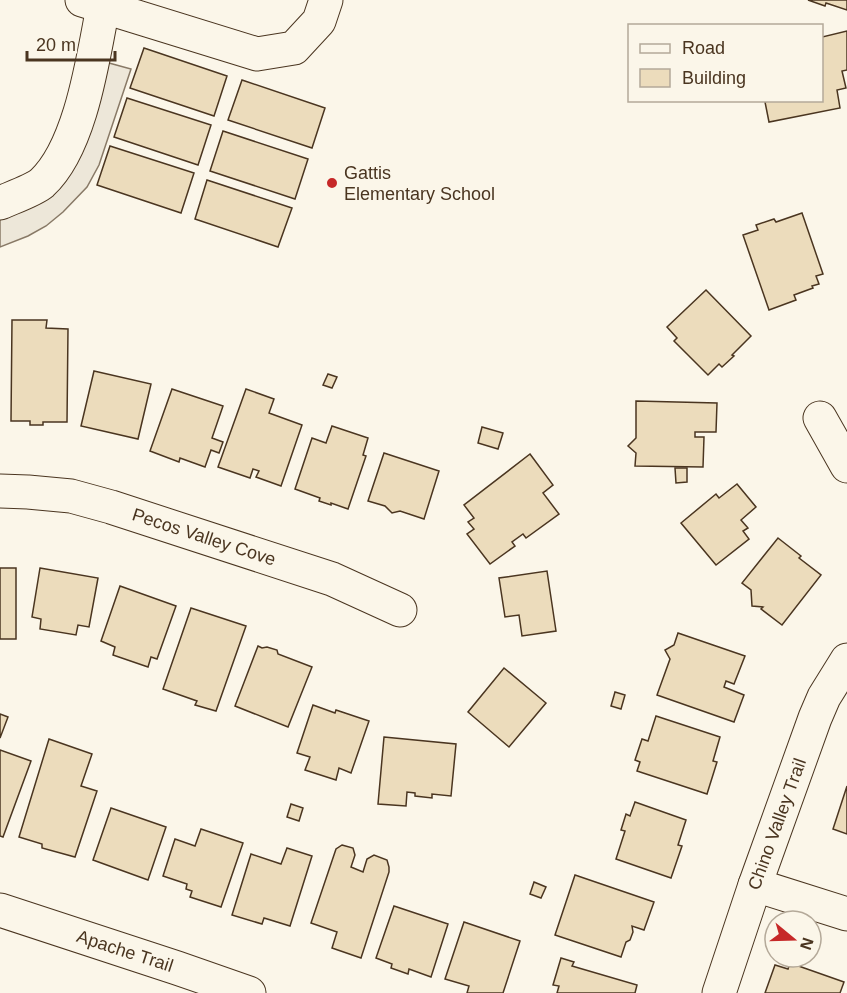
<svg xmlns="http://www.w3.org/2000/svg" width="847" height="993" font-family="Helvetica,sans-serif">
<rect width="100%" height="100%" fill="#fbf6e9"/>
<path fill="#ede7d9" stroke="#887966" stroke-width="1.5" d="M109 63 131 69 99 165 87 187 63 212 46 226 28 236 0 247V219Z"/>
<g fill="#ecdcbc" stroke="#4a3520" stroke-width="1.5">
<path d="M808 0H847V10L826 3 825 6Z"/>
<path d="M847 31V70L842 71 846 88 837 90 840 108 769 122 765 102 770 100H822V37Z"/>
<path d="M144 48 227 76 214 116 130 88Z"/>
<path d="M242 80 325 108 312 148 228 120Z"/>
<path d="M127 98 211 125 198 165 114 137Z"/>
<path d="M223 131 308 159 295 199 210 171Z"/>
<path d="M110 146 194 173 181 213 97 185Z"/>
<path d="M207 180 292 208 278 247 195 219Z"/>
<path d="M802 213 823 274 816 276 819 284 812 286 813 288 794 295 796 300 769 310 743 235 758 230 756 225 774 219 776 222Z"/>
<path d="M706 290 751 336 732 355 734 356 722 367 719 364 708 375 674 341 677 338 667 327Z"/>
<path d="M12 320H47L46 328 68 329 67 422H43V425H30V421H11Z"/>
<path d="M94 371 151 384 138 439 81 426Z"/>
<path d="M328 374 337 377 332 388 323 385Z"/>
<path d="M172 389 223 406 212 438 223 442 219 453 211 450 205 467 180 458 179 462 150 451Z"/>
<path d="M246 389 274 399 269 413 302 425 281 486 256 477 259 471 253 469 250 478 218 467Z"/>
<path d="M636 401 717 403 716 432H695V437H704L703 467 635 466 636 453 628 446 636 438Z"/>
<path d="M332 426 368 438 363 455 366 456 348 509 331 503V505L319 501 320 498 295 489 312 438 326 443Z"/>
<path d="M482 427 503 433 498 449 478 443Z"/>
<path d="M384 453 439 471 424 519 400 511 392 513 385 506 368 501Z"/>
<path d="M530 454 553 485 543 493 559 514 526 538 523 534 512 542 515 546 490 564 467 534 474 529 468 522 474 518 464 505Z"/>
<path d="M675 468H687V482L676 483Z"/>
<path d="M737 484 756 507 741 520 748 528 743 531 749 539 716 565 681 523 716 494 719 498Z"/>
<path d="M778 538 801 556 799 558 821 575 782 625 761 609 763 607 752 606 751 590 742 583Z"/>
<rect x="0" y="568" width="16" height="71"/>
<path d="M40 568 98 578 89 627 78 625 76 635 40 629 41 619 32 617Z"/>
<path d="M547 571 556 631 522 636 519 615 505 617 499 578Z"/>
<path d="M120 586 176 606 157 659 151 657 148 667 113 655 115 647 101 641Z"/>
<path d="M191 608 246 626 216 711 195 705 197 701 163 689Z"/>
<path d="M678 633 745 656 734 684 726 681 724 687 744 695 734 722 657 695 670 659 665 650 674 645Z"/>
<path d="M258 646 262 648 267 647 277 650 278 654 312 667 288 727 235 706Z"/>
<path d="M504 668 546 703 509 747 468 712Z"/>
<path d="M615 692 625 695 621 709 611 706Z"/>
<path d="M313 705 335 713 336 710 369 721 351 773 339 768 336 780 305 770 310 757 297 753Z"/>
<path d="M0 714 8 717 0 738Z"/>
<path d="M656 716 720 737 713 761 717 762 707 794 637 771 640 762 635 760 642 739 648 741Z"/>
<path d="M384 737 456 744 451 796 432 794V798L415 796V793L407 792 406 806 378 804Z"/>
<path d="M49 739 92 754 81 786 97 791 75 857 42 848V844L19 837Z"/>
<path d="M0 750 31 761 3 837 0 836Z"/>
<path d="M847 786V834L833 829Z"/>
<path d="M635 802 686 820 678 845 682 846 671 878 616 859 625 831 621 830 626 814 630 816Z"/>
<path d="M291 804 303 808 299 821 287 817Z"/>
<path d="M111 808 166 827 148 880 93 860Z"/>
<path d="M201 829 243 843 221 907 190 897 192 891 186 889 187 884 163 876 175 839 195 846Z"/>
<path d="M342 845 353 848 355 855 351 867 363 872 367 859 374 855 387 860 389 867V872L361 958 332 948 337 932 311 923 336 849Z"/>
<path d="M287 848 312 856 290 926 264 918 262 924 232 915 251 854 281 864Z"/>
<path d="M575 875 654 902 644 930 632 926 633 932 630 940 626 942 621 957 555 935Z"/>
<path d="M534 882 546 887 541 898 530 894Z"/>
<path d="M394 906 448 924 431 977 409 969 408 974 391 968 392 964 376 958Z"/>
<path d="M464 922 520 941 503 993H467L469 986 445 979Z"/>
<path d="M561 958 574 962 572 966 637 985 635 993H557L559 986 553 985Z"/>
<path d="M790 963 844 982 840 993H765L775 965 788 969Z"/>
</g>
<g fill="none" stroke-linecap="round" stroke-linejoin="round">
<defs>
<g id="minor">
<path d="M82 0 257 54 294 48 319 21 326 0"/>
<path d="M0 203C11 198 34 190 42 183 81 147 93 58 103 7"/>
<path d="M820 418 847 466"/>
<path d="M0 491 28 492 71 496 111 507 332 579 400 610"/>
<path d="M755 885 847 914"/>
<path d="M0 910 177 968 249 993"/>
<path d="M719 993 755 885 815 718 824 697 847 660"/>
</g>
</defs>
<use href="#minor" stroke="#4a3520" stroke-width="35"/>
<use href="#minor" stroke="#fbf6e9" stroke-width="33"/>
</g>
<circle fill="#c62828" stroke="#fbf6e9" stroke-width="2" cx="332" cy="183" r="6"/>
<g text-anchor="middle" dominant-baseline="central" stroke-width="4.5" stroke-linejoin="round" paint-order="stroke">
<g font-size="18" fill="#4a3520" stroke="#fbf6e9" text-anchor="start">
<text x="344" y="173">Gattis<tspan x="344" dy="21">Elementary School</tspan></text>
</g>
<g font-size="18" fill="#4a3520" stroke="#fbf6e9">
<text transform="translate(204 537) rotate(18)">Pecos Valley Cove</text>
<text transform="translate(777 824) rotate(-70)">Chino Valley Trail</text>
<text transform="translate(125 951) rotate(18)">Apache Trail</text>
</g>
</g>
<rect x="628" y="24" width="195" height="78" fill="#fbf6e9" stroke="#b4a999" stroke-width="1.5"/>
<rect x="640" y="44" width="30" height="9" fill="#fbf6e9" stroke="#b4a999" stroke-width="1.5"/>
<text x="682" y="54" font-size="18" fill="#4a3520">Road</text>
<rect x="640" y="69" width="30" height="18" fill="#ecdcbc" stroke="#b4a999" stroke-width="1.5"/>
<text x="682" y="84" font-size="18" fill="#4a3520">Building</text>
<g transform="translate(793 939) rotate(109)"><circle r="28" fill="#fbf6e9" stroke="#b4a999" stroke-width="1.5"/>
<path d="M0-4.5L10 22L0 15L-10 22Z" fill="#c62828"/>
<text y="-9" font-size="16" font-weight="bold" text-anchor="middle" fill="#4a3520">N</text>
</g>
<path d="M27 51v9h88v-9" fill="none" stroke="#4a3520" stroke-width="3"/>
<text x="36" y="51" font-size="18" fill="#4a3520" stroke="#fbf6e9" stroke-width="4.5" paint-order="stroke">20 m</text>
</svg>
